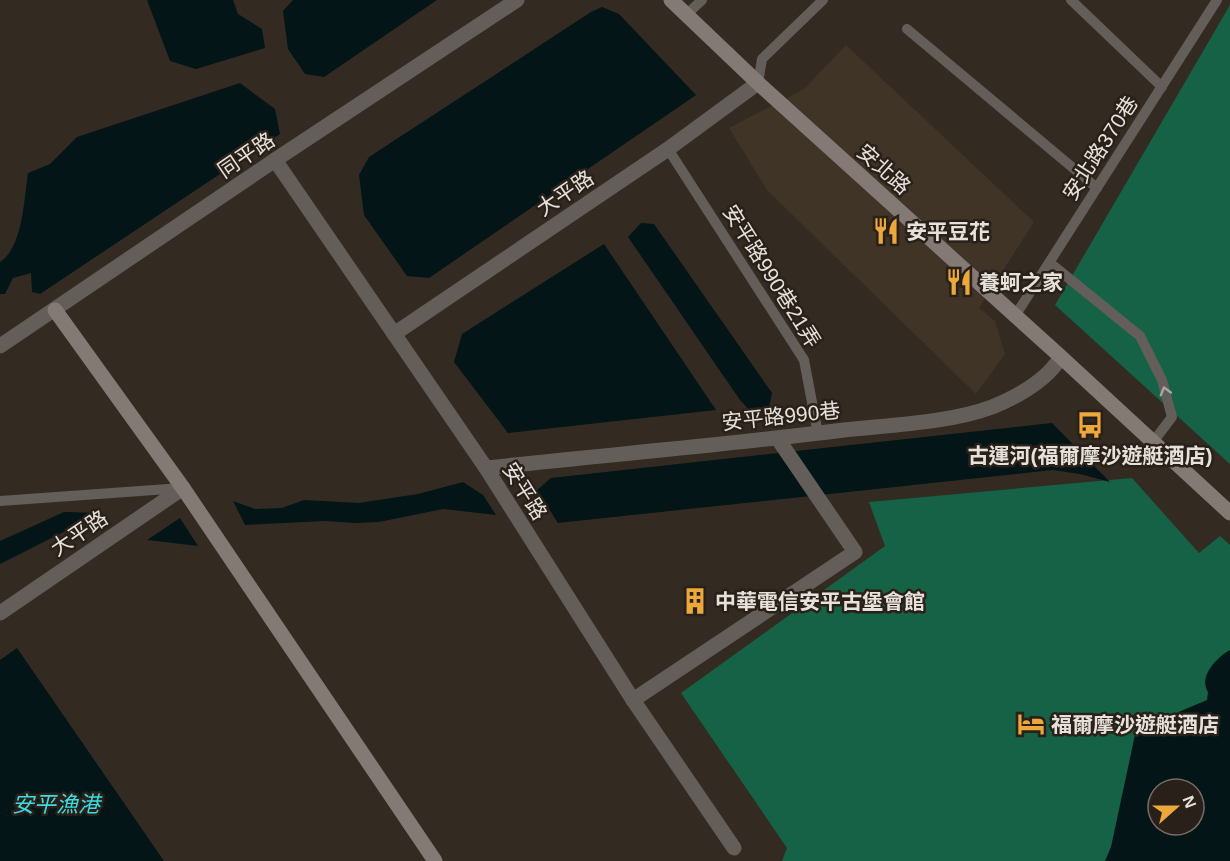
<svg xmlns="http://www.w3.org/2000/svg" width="1230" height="861" font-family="Helvetica,'Noto Sans TC',sans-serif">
<rect width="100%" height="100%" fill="#332b22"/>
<path fill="#3f3426" d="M846 45 1034 222 979 308 995 321 1005 354 976 394 767 190 729 128 804 89Z"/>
<g fill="#156246" fill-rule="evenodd">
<path d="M1230 5V464L1055 305Z"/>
<path d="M1132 478 1199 553 1220 536 1230 545V861H782L787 848 681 693 885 546 869 502ZM1158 789H1194V825H1158Z"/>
</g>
<g fill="#031516" fill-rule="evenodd">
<path d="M147 0H233L238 14 262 29 265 48 196 69 170 61Z"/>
<path d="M293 0H437L324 77 305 74 288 49 283 11Z"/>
<path d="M602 7 619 14 696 95 429 278 407 276 364 215 359 175 369 157 591 12Z"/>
<path d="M240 83 275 109 280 134 40 294 32 292 31 273 13 278 5 294H0V262C23 247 24 199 28 173L50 164 77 137Z"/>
<path d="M641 223 654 224 772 393 769 408 752 413 740 400 628 237Z"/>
<path d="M604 244 716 410 508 433 454 362 462 334Z"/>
<path d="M1052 423 1110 482 1080 474 1053 470 558 523 537 490 551 478Z"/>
<path d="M463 482 483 495 496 515 443 509 379 522 356 523 325 521 245 525 233 501 255 509 282 508 304 500 359 503 418 494Z"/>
<path d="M64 512 101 513 0 564V541Z"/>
<path d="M180 518 198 546 147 540Z"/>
<path d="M17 648 164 861H0V660Z"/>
<path d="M1230 650V861H1105L1111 847 1136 730 1207 700 1208 692C1198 677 1217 657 1230 650ZM1158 789H1194V825H1158Z"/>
</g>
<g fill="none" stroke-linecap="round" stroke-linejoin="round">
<g stroke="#645e5b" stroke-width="10">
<path d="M1071 0 1162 87"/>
<path d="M687 14 702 0"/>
<path d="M907 29 1097 188"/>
<path d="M758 83 762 59 823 0"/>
<path d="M668 149 804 360 818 434"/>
<path d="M1050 263 1140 336 1162 380 1172 417 1153 442"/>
<path d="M1015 316 1217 0"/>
<path d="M0 501 182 488"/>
</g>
<g stroke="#645e5b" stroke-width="15">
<path d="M275 160 486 468 633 700 734 848"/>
<path d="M394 334 668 149 758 83"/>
<path d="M0 346 275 160 517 0"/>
<path d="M486 468C605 455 725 445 844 430 890 425 949 423 992 407 1019 396 1046 381 1061 357"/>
<path d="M0 613 183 488"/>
<path d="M633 700 855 552 778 439"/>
</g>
<g stroke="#837975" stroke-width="15">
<path d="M671 0 758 83 1061 357 1230 513"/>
<path d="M55 310 183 488 435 861"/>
</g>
</g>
<defs><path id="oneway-chevron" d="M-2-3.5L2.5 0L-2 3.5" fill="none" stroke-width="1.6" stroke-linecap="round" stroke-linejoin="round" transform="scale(1.5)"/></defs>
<use stroke="#aca6a1" href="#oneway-chevron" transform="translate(1165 391) rotate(-106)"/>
<defs>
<symbol id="restaurant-bare" viewBox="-9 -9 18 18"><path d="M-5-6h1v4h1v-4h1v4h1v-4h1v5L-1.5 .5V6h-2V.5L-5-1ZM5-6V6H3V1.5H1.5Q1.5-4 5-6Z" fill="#eda83c" stroke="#292119" stroke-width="2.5" paint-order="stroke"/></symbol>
<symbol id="bus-bare" viewBox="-9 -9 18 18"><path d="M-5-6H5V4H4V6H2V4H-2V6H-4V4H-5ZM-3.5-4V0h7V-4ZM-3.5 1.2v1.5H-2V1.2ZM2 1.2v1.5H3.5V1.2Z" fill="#eda83c" stroke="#292119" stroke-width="2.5" paint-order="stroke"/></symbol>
<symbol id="building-bare" viewBox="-9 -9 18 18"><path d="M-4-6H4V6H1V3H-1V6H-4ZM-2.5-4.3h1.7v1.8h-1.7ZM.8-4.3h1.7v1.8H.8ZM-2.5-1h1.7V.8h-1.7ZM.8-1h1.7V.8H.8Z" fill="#eda83c" stroke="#292119" stroke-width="2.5" paint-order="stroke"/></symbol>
<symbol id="hotel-bare" viewBox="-9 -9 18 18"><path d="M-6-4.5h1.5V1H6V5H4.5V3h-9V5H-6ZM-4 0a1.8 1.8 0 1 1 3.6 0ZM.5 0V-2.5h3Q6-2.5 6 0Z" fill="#eda83c" stroke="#292119" stroke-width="2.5" paint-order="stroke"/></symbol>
</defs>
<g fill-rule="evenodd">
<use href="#restaurant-bare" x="867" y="212" width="38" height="38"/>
<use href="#restaurant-bare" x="940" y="263" width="38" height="38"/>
<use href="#bus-bare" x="1071" y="406" width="38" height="38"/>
<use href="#building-bare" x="676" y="582" width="38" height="38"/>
<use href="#hotel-bare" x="1012" y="705" width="38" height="38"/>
</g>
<g text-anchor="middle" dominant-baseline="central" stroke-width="5" stroke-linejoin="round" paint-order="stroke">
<g font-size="21" fill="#e6e1db" stroke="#292119">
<text transform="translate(1100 148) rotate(-57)">安北路370巷</text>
<text transform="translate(246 155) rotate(-34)">同平路</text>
<text transform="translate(884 169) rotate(42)">安北路</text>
<text transform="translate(565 193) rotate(-34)">大平路</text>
<text transform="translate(772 276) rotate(58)">安平路990巷21弄</text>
<text transform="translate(781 416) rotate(-6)">安平路990巷</text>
<text transform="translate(525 491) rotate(58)">安平路</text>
<text transform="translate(79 533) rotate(-34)">大平路</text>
</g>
<g font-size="21" font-weight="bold" fill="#e6e1db" stroke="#292119" text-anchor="start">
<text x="906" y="231">安平豆花</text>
<text x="979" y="282">養蚵之家</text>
<text x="1090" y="455" text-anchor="middle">古運河(福爾摩沙遊艇酒店)</text>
<text x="715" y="601">中華電信安平古堡會館</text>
<text x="1051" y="724">福爾摩沙遊艇酒店</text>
</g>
<g font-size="22" font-style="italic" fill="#3cdbe1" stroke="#292119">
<text x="56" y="804">安平漁港</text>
</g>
</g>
<g transform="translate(1176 807) rotate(69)"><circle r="28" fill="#292119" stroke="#756e67" stroke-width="1.5"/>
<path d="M0-4.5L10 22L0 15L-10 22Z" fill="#eda83c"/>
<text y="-9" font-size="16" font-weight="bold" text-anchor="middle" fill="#e6e1db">N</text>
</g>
</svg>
